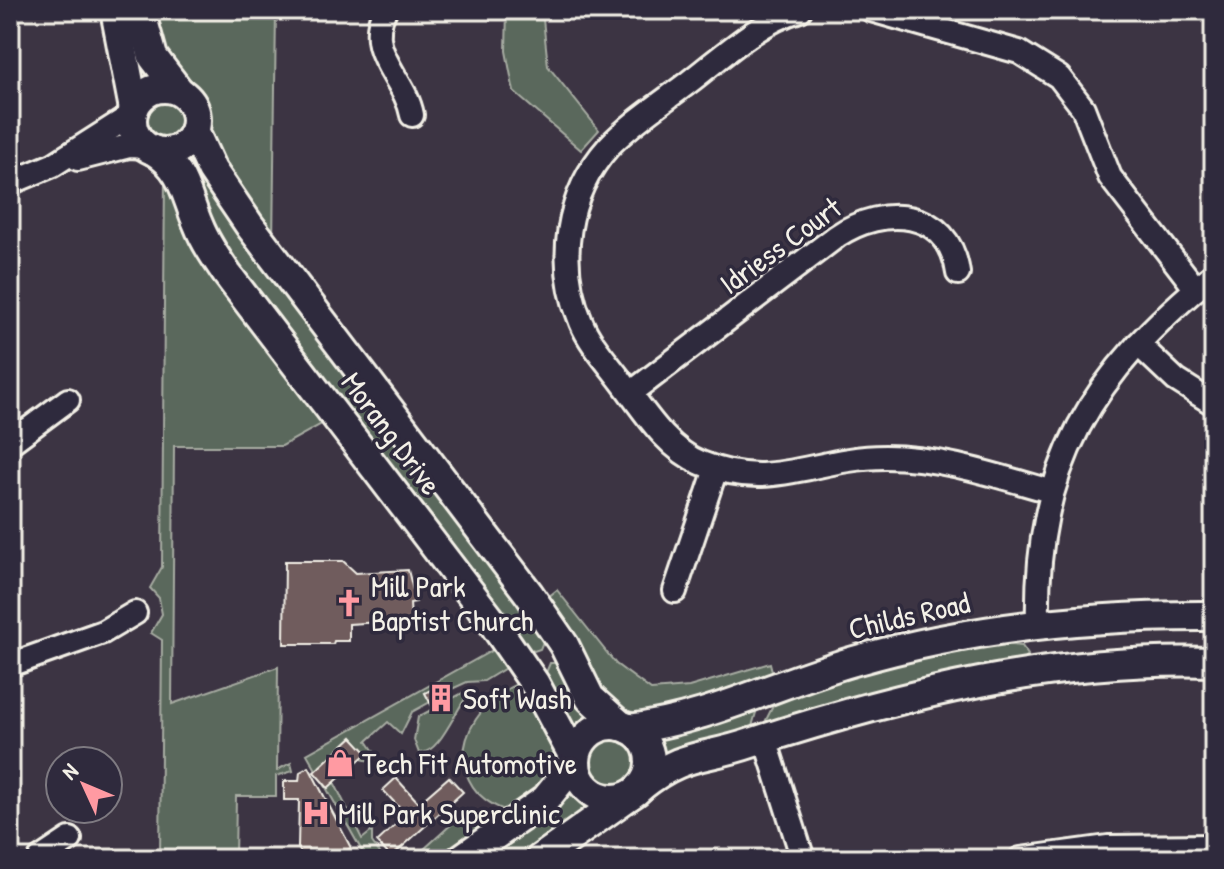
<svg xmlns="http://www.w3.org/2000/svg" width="1224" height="869" font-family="'Patrick Hand',sans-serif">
<rect width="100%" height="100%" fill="#3c3443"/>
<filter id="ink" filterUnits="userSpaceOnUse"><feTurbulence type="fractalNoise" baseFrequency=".0125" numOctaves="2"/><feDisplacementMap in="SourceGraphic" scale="16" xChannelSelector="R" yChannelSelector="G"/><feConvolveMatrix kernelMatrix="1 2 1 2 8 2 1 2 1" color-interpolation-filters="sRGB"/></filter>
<g filter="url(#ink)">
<g fill="#5a675c" stroke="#a7aca2" stroke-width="2">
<path d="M152 10H276L273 245 237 194 207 126 203 103 172 69Z"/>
<path d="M507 10H542L548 66 599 130 581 150 514 92 506 51Z"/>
<circle cx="165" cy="120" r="22"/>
<path d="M192 153 493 558 544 639 540 649 534 651 522 646 229 262 180 159Z"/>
<path d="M165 172 329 420 282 446H174L172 704 278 667 277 770 291 763 293 771 276 776V796H236L235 859H160L162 640 151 633 162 614 159 598 150 588 162 567Z"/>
<path d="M557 590 616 664 651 690 689 687 770 663 774 679 645 715 608 706 543 601Z"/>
<path d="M1000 644 1022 646 1028 655 1023 661 770 724 766 720 775 702 861 667Z"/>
<path d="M500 646 507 667 484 681 467 682 441 694 436 687 425 693 430 702 412 712 401 734 388 722 367 741 375 753 370 761 361 759 366 753 352 737 320 766 335 784 362 839 372 831V842L384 859H359L357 854 362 851 307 754Z"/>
<path d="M550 663H558L591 715 575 725 571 724 545 675Z"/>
<path d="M521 682 548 722 561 764 513 813C436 790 458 709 521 682Z"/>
<path d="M466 691 468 695C455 710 439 755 419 753L414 740 418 717Z"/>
<path d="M759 702 751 730 664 755 660 737Z"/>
<circle cx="613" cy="762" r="23"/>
<path d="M571 790 593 811 527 859H474Z"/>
<path d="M471 817 496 825 449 859H413L454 822Z"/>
</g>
<g fill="#6f5c5d" stroke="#f4f1e8" stroke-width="2">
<path d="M285 561H343L356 573 408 570 416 602 410 603 411 620 349 624V641H334L333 644H284Z"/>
<path d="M437 687 446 703 434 710 425 693Z"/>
<path d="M352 737 367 753 328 788 314 772Z"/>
<path d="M309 767 351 848 333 859H305L298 848 299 800H284V781H299L300 772Z"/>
<path d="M449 777 463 792 391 857 377 842 406 815 383 790 396 778 419 803Z"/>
</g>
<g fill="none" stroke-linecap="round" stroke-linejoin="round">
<defs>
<g id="minor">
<path d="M385 10C363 52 405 77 412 115"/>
<path d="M800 10C758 22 723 56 689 82 663 102 632 122 609 146 566 194 556 263 581 322 590 344 608 363 622 382 644 411 667 449 701 463 773 493 814 457 885 457 941 457 997 476 1050 491"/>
<path d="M871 10 1019 52 1059 77 1083 108 1110 177 1196 289"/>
<path d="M78 159 129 146 147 147"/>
<path d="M10 183 53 165 133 114"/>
<path d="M1138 344 1176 380 1214 404"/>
<path d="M631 393 837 236C883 205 949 208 958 273"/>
<path d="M10 443 68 400"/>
<path d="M675 591 716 469"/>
<path d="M1038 625C1034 465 1092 373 1214 274"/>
<path d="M10 665 103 632 135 613"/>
<path d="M765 739 803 859"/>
<path d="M40 859 70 839"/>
<path d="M1020 859 1108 847 1214 846"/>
</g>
<g id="major">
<path d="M115 10 134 109"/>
<path d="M140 10 153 57 179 91"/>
<circle cx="164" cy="120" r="32"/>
<path d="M194 131 212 170 250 226 529 594 564 645 590 698 621 726"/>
<path d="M153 150C184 169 185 194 198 224 205 242 216 258 227 274L491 620 535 684 576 761"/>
<circle cx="613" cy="762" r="37"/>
<path d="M629 729C711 719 776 683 854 661 971 627 1093 615 1214 616"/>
<path d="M640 787C685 751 702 760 751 743 902 694 1053 657 1214 662"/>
<path d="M461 859 545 800 576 762"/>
<path d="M540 859 630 795"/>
</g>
</defs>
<use href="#minor" stroke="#f4f1e8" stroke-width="28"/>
<use href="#major" stroke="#f4f1e8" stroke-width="34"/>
<use href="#minor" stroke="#2f2a3d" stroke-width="22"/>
<use href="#major" stroke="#2f2a3d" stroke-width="28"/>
</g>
</g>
<defs>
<symbol id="church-bare" viewBox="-9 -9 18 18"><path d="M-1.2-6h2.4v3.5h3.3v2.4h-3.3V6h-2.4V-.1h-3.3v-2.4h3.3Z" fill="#ff9aa2" stroke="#2f2a3d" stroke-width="2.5" paint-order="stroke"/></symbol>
<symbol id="building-bare" viewBox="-9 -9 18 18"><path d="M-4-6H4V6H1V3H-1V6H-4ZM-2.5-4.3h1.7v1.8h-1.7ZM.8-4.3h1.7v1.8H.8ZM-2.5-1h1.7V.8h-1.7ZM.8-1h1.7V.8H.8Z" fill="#ff9aa2" stroke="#2f2a3d" stroke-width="2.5" paint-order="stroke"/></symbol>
<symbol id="shop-bare" viewBox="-9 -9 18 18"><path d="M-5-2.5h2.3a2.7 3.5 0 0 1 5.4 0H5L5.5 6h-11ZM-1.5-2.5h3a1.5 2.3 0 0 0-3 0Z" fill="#ff9aa2" stroke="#2f2a3d" stroke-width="2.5" paint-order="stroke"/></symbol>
<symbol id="hospital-bare" viewBox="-9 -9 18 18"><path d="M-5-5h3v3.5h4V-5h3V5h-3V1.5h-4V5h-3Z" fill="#ff9aa2" stroke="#2f2a3d" stroke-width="2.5" paint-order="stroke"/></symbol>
</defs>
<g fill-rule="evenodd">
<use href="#church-bare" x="329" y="583" width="40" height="40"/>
<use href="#building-bare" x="421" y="678" width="40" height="40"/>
<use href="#shop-bare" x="320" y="743" width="40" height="40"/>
<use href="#hospital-bare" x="296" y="793" width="40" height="40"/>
</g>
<g text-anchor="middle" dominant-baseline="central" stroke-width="7" stroke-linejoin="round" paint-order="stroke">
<g font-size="30" fill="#f4f1e8" stroke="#2f2a3d">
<text transform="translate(780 245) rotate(-36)">Idriess Court</text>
<text transform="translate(392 433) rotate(53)">Morang Drive</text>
<text transform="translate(909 615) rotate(-13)">Childs Road</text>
</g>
<g font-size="30" fill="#f4f1e8" stroke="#2f2a3d" text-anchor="start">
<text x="371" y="586">Mill Park<tspan x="371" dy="34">Baptist Church</tspan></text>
<text x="463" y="698">Soft Wash</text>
<text x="362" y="763">Tech Fit Automotive</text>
<text x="338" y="813">Mill Park Superclinic</text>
</g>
</g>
<rect width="1224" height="869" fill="none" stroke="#2f2a3d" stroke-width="40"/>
<rect x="20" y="20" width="1184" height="829" fill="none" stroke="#f4f1e8" stroke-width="3" filter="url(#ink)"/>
<g transform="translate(84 785) rotate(314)"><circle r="38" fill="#2f2a3d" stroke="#7e7a81" stroke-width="2"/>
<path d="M0-6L14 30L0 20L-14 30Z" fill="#ff9aa2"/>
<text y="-12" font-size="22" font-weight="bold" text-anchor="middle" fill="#f4f1e8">N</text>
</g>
</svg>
